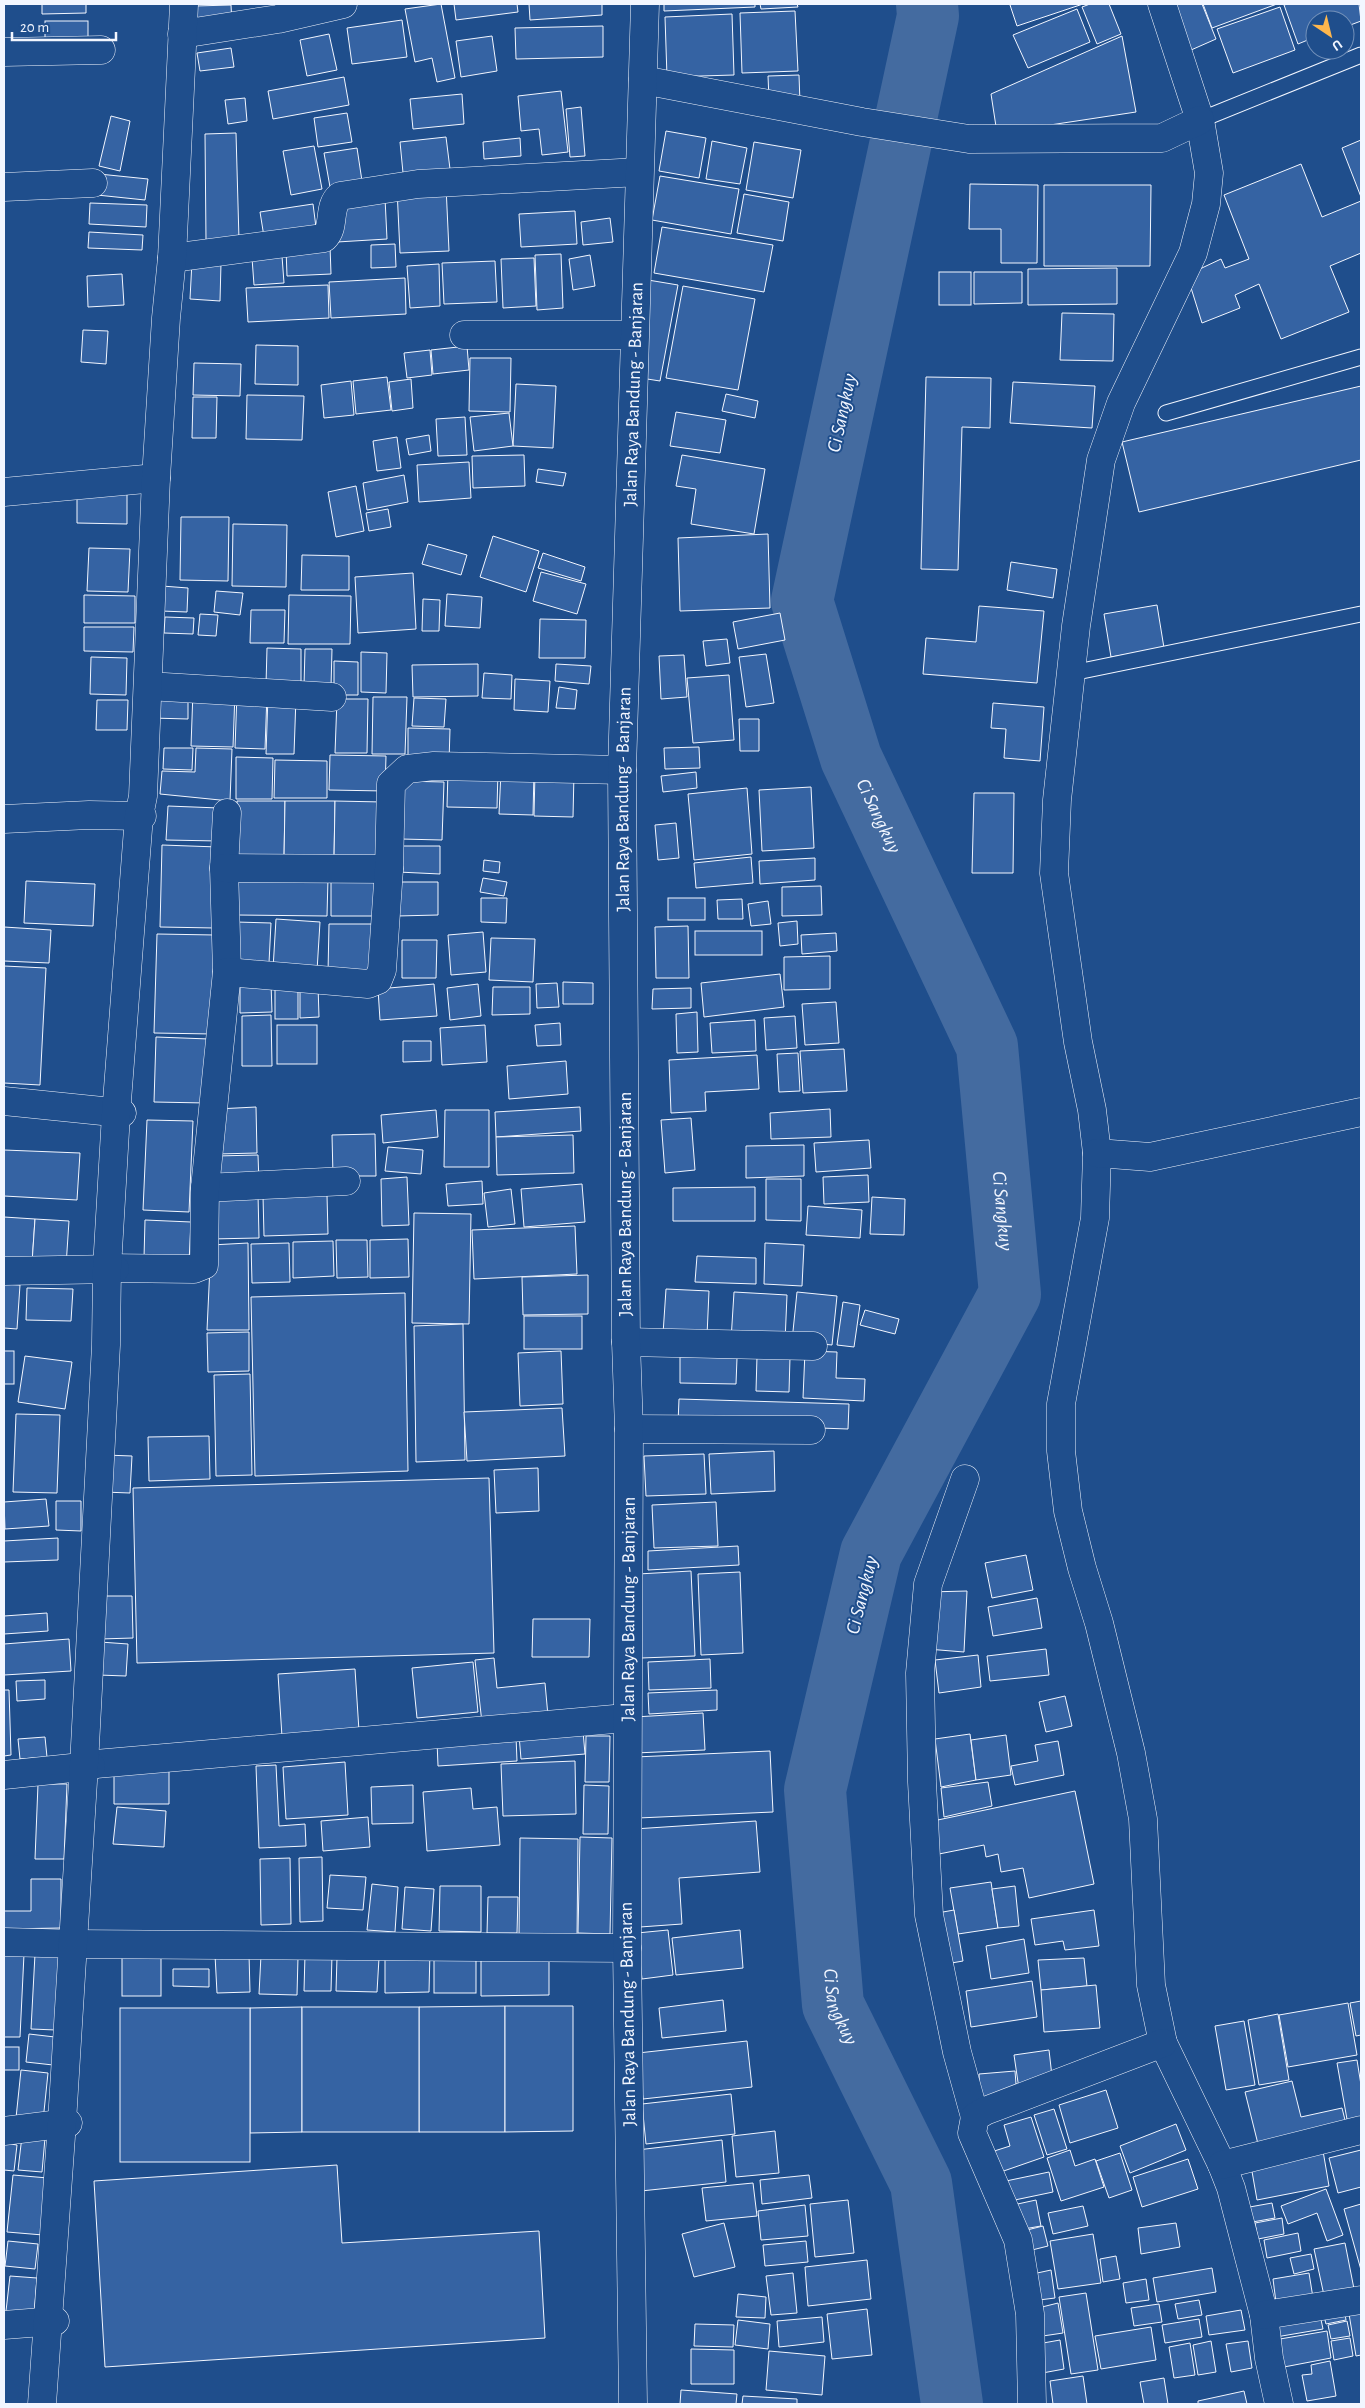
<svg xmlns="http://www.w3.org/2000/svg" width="1365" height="2408" font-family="'Alegreya Sans',sans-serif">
<rect width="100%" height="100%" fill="#1f4e8c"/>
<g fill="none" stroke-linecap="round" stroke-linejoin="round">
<path stroke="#446ba0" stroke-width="62" id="s1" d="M927 4 928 16 802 601 851 758 987 1046 1010 1294 871 1553 815 1790 833 2005 921 2183 952 2404"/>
</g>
<g fill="#3563a3" stroke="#f2f6ff">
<path d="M42 4H86V13L42 14Z"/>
<path d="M441 4 455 78 437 82 432 58 415 62 405 9Z"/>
<path d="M454 4H517L518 12 456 20Z"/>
<path d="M529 4H602V15L530 20Z"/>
<path d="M664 4H755V7L664 11Z"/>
<path d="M760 4H797L798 7 761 9Z"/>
<path d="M1013 4H1083L1017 26 1010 5Z"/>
<path d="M1090 4H1109L1121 34 1097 44 1082 7Z"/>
<path d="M1167 4H1202L1216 39 1182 54Z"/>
<path d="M1203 4H1277L1212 28Z"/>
<path d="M1288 4H1359L1361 21 1345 27V20H1315V37L1298 44 1284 5Z"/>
<path d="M231 5 232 24 196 30 195 6Z"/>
<path d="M1280 7 1295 50 1233 73 1217 29Z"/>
<path d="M1077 9 1090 42 1028 68 1013 35Z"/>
<path d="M795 11 798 71 742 73 740 13Z"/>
<path d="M732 14 734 75 667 77 665 17Z"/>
<path d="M402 20 407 57 352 64 347 28Z"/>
<rect x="45" y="21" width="43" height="31"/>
<path d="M603 26V57L516 59 515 28Z"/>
<path d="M329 34 337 70 307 76 300 40Z"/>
<path d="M492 36 497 71 461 77 456 41Z"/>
<path d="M1122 36 1136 112 997 133 991 94Z"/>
<path d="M231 48 234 67 200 71 197 53Z"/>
<path d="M799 75 800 103 769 99 768 76Z"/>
<path d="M344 77 349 105 273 119 268 91Z"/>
<path d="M561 91 568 152 542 155 539 129 521 131 518 96Z"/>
<path d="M462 94 464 124 413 129 410 99Z"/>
<path d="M245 98 247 121 228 124 225 100Z"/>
<path d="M581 107 585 156 570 157 566 109Z"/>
<path d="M347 113 352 142 318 147 314 118Z"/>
<path d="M111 116 130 121 120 171 99 166Z"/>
<path d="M666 131 706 138 699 178 659 171Z"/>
<path d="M236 133 239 240 206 241 205 134Z"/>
<path d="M446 137 451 177 404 183 400 142Z"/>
<path d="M520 138 521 156 484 159 483 142Z"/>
<path d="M1361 140V197L1342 148Z"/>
<path d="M712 141 747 148 740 184 706 179Z"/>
<path d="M754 142 801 150 793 198 746 190Z"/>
<path d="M314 146 322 189 291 195 283 151Z"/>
<path d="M357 148 362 181 330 187 324 153Z"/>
<path d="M1301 164 1322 217 1361 201V253L1330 266 1349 312 1281 339 1259 284 1235 295 1240 308 1202 323 1187 275 1221 259 1225 268 1249 259 1224 195Z"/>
<path d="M99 174 148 179 145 200 97 195Z"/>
<path d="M660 176 739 189 731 234 652 220Z"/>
<path d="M970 184 1038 185 1037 263H1001V229H969Z"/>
<path d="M1044 185H1151L1150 266H1044Z"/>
<path d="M446 186 449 251 400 253 397 189Z"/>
<path d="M744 194 789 202 783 241 737 233Z"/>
<path d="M385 198 387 239 337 242 335 200Z"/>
<path d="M90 203 147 205 146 227 89 224Z"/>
<path d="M313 204 317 235 265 243 260 212Z"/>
<path d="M575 211 577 244 521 247 519 214Z"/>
<path d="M610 218 613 242 583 245 581 222Z"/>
<path d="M662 227 773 245 764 292 654 273Z"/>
<path d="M89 232 143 235 142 250 88 248Z"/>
<path d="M395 244 396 267 371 268V245Z"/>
<path d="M330 246 331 274 287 276 286 248Z"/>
<path d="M561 254 563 308 537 310 535 255Z"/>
<path d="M590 255 595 286 573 290 569 259Z"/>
<path d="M282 256 284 283 254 285 252 258Z"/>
<path d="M534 258 536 306 503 308 501 259Z"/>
<path d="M192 261 221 263 220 301 190 299Z"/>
<path d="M495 261 497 302 444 304 442 263Z"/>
<path d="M439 264 440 306 410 308 407 266Z"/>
<path d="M1117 268V304L1028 305V269Z"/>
<rect x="939" y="272" width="32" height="33"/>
<path d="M974 272H1022V303L974 304Z"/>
<path d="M122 274 124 305 88 307 87 276Z"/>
<path d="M405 278 406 314 331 318 329 282Z"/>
<path d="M648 280 678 285 660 381 641 378Z"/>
<path d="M328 285 329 318 248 322 246 288Z"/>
<path d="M683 286 755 299 738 390 666 378Z"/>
<path d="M1062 313 1114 314 1113 361 1060 360Z"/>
<path d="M83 330 108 331 106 364 81 362Z"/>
<path d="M256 345 298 346V385L255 384Z"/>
<path d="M467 346 469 370 433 374 431 350Z"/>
<path d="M430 350 432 375 407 378 404 353Z"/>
<path d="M470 358H511L510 412 469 411Z"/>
<path d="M194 363 241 364 240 396 193 395Z"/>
<path d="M387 377 391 410 356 414 353 381Z"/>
<path d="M926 377 991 378 990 428 962 427 958 570 921 569Z"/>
<path d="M411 379 413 408 392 411 389 382Z"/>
<path d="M351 381 354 415 324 418 321 385Z"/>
<path d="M1013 382 1095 386 1092 428 1010 423Z"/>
<path d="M516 384 556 386 553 448 513 446Z"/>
<path d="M1361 386V460L1139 512 1122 442Z"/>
<path d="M726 394 758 401 755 418 722 411Z"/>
<path d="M247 395 304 396 302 440 246 439Z"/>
<path d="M193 397H217L216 438H192Z"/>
<path d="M676 412 726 420 720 453 670 446Z"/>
<path d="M509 413 513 446 474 451 470 417Z"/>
<path d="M465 417 467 455 438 456 436 419Z"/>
<path d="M429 435 431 451 409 455 406 439Z"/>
<path d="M397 437 401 468 377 471 373 441Z"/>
<path d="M524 455 525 486 473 488 472 456Z"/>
<path d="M682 455 765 469 754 534 691 524 696 489 676 486Z"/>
<path d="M469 462 471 498 419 502 417 465Z"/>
<path d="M538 469 566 473 563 486 536 482Z"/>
<path d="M404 475 408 502 367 510 363 483Z"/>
<path d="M356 486 364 531 336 537 328 492Z"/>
<path d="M77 491 127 492V524L77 523Z"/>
<path d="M388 509 391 527 369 531 366 513Z"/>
<path d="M181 517H229L228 581 180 580Z"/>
<path d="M233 524 287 525 286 587 232 586Z"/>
<path d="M768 534 770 608 680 611 678 538Z"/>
<path d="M493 536 539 551 526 592 480 577Z"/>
<path d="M428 544 467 555 461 575 422 564Z"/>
<path d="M89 548 130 549 128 592 87 591Z"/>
<path d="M543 553 585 567 581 581 538 568Z"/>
<path d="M302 555 349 556V590H301Z"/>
<path d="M1011 562 1057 569 1053 598 1007 590Z"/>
<path d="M541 572 586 584 577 614 533 601Z"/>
<path d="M413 573 416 629 358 633 355 577Z"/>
<path d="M162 586 188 588 187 612 161 611Z"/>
<path d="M216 591 243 593 240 615 214 612Z"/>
<path d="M447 594 482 597 480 628 445 626Z"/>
<path d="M84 595 135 596V623H84Z"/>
<path d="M289 595 351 596 350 644H288Z"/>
<path d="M423 599 440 600 439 631H422Z"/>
<path d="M1157 605 1164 648 1111 657 1104 614Z"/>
<path d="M979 606 1044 611 1037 683 923 674 926 638 976 642Z"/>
<path d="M251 610H285L284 643H250Z"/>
<path d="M780 613 785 640 738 649 733 622Z"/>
<path d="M200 614 218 615 216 636 198 635Z"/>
<path d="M165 617 194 618 193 634 164 633Z"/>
<path d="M540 619 586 620 585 658H539Z"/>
<path d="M84 627H134L133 652 84 651Z"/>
<path d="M727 639 730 663 706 666 703 641Z"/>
<path d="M267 648 301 649V686L266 685Z"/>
<path d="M305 649H332L331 687 304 686Z"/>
<path d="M361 652 387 653 386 693 361 692Z"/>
<path d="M766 654 774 703 746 707 739 657Z"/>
<path d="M684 655 687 697 661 699 659 656Z"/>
<path d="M91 657 127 658 126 695 90 694Z"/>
<path d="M334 661 358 662V695H334Z"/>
<path d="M478 664V696L413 697 412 665Z"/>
<path d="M556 664 591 666 589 684 555 681Z"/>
<path d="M484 673 512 675 511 699 482 698Z"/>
<path d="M729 675 734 740 693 743 687 678Z"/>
<path d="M515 679 550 681 548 712 514 710Z"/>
<path d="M152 687 188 689V719L151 718Z"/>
<path d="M559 687 577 690 575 709 556 708Z"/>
<path d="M193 691 235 692 233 747 191 746Z"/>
<path d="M237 693 267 694 265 749 235 748Z"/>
<path d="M268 696 296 697 294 754H266Z"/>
<path d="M373 697H407L405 754H372Z"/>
<path d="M414 698 446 699 444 727 412 726Z"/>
<path d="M337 699H368L367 753H335Z"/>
<path d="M97 700H128L127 730H96Z"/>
<path d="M993 703 1044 707 1040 761 1004 758 1006 729 991 728Z"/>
<path d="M739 719H759V751H740Z"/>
<path d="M408 728 450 729 449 762 408 761Z"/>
<path d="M699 747 700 768 665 769 664 748Z"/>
<path d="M164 748H193L192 770 163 769Z"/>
<path d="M196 748 232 749 230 801 160 794 162 771 195 772Z"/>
<path d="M330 755 386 756 385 791 329 790Z"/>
<path d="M236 757 273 758 272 799H236Z"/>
<path d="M275 760 327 761V798H274Z"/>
<path d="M448 770 498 771 497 808 447 807Z"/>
<path d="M501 771 534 772 533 815 499 814Z"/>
<path d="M535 772 574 773 573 817 534 816Z"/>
<path d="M696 772 697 788 663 792 661 776Z"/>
<path d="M402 781 444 782 442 840 401 839Z"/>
<path d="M811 787 814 848 762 851 759 790Z"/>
<path d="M747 788 752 854 694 860 688 794Z"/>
<path d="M974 793H1014L1013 873H972Z"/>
<path d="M237 801H285L284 859 236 858Z"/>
<path d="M285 801H335L334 859H284Z"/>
<path d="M335 801 383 802 382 860 334 859Z"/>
<path d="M168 806 219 808 218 841 166 840Z"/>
<path d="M676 823 679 858 658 860 655 825Z"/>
<path d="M162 845 218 847 215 928 160 927Z"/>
<path d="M398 846H440V874L398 872Z"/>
<path d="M751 857 753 883 696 888 694 863Z"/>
<path d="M815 858V880L760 884 759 861Z"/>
<path d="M484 860 500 862 499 873 483 871Z"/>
<path d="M237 877 328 878 327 916 236 915Z"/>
<path d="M331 877 379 878V916H331Z"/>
<path d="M483 878 507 882 504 896 480 892Z"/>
<path d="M26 881 95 884 93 926 24 923Z"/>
<path d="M397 882H438V915L397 916Z"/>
<path d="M821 886 822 915 782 916V887Z"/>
<path d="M481 898H507L506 923 481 922Z"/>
<rect x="668" y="898" width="37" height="22"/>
<path d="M742 899 743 919H718L717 900Z"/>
<path d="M768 901 771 924 751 926 748 904Z"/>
<path d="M276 919 320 922 317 971 273 969Z"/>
<path d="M797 921 798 944 780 946 778 923Z"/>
<path d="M236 922 271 923 269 963 235 962Z"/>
<path d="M329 924H372V973H328Z"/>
<path d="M688 926 689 978H656L655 927Z"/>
<path d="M4 927 51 930 49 963 4 961Z"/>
<rect x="695" y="931" width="67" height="24"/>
<path d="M483 932 486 972 451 975 448 935Z"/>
<path d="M836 933 837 951 802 954 801 935Z"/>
<path d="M157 934 215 935 212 1034 154 1033Z"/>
<path d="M491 938 535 939 533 982 489 980Z"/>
<path d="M402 940H437L436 978H402Z"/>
<path d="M830 956V989L784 990V957Z"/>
<path d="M4 966 46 968 40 1085 4 1083Z"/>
<path d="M780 974 784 1007 704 1017 701 983Z"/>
<path d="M563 982 593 983V1004H563Z"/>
<path d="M240 983H271L272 1012 240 1013Z"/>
<path d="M557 983 559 1007 537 1008 536 984Z"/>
<rect x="275" y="984" width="23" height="35"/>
<path d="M434 984 437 1016 380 1020 378 989Z"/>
<path d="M478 984 481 1016 450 1020 447 988Z"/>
<path d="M300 985H318L319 1017 300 1018Z"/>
<path d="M493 987H530V1014L492 1015Z"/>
<path d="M691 988V1008L652 1009 653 989Z"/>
<path d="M836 1002 839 1043 805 1045 802 1004Z"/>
<path d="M697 1012 698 1052 677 1053 676 1014Z"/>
<path d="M271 1015 272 1066H242V1016Z"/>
<path d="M795 1016 797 1048 766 1050 764 1018Z"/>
<path d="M755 1020 756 1051 712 1053 710 1023Z"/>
<path d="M560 1023 561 1045 537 1046 535 1025Z"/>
<rect x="277" y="1025" width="40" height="39"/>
<path d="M485 1025 487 1062 442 1065 440 1028Z"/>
<path d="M156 1037 209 1039 206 1103 154 1102Z"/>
<path d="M403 1041H431V1061L403 1062Z"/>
<path d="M844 1049 847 1091 803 1093 800 1051Z"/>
<path d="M798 1053 800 1091 779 1092 777 1054Z"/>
<path d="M757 1055 759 1089 705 1092 706 1111 671 1113 669 1060Z"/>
<path d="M566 1061 568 1094 509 1099 507 1066Z"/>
<path d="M256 1107 257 1153 218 1154 217 1109Z"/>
<path d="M580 1107 581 1131 496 1137 495 1112Z"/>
<path d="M830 1109 831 1137 771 1139 770 1113Z"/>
<path d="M436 1110 438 1137 383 1143 381 1115Z"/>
<path d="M445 1110H489V1167H444Z"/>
<path d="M691 1118 695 1170 665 1173 661 1120Z"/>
<path d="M147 1120 193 1121 189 1212 143 1210Z"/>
<path d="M375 1134 376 1176H333L332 1135Z"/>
<path d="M573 1135 574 1173 497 1175 496 1137Z"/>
<path d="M869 1140 871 1168 816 1172 814 1143Z"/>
<path d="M804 1145V1176L746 1178V1146Z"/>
<path d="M388 1147 423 1150 421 1174 385 1171Z"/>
<path d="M4 1150 80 1153 77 1200 4 1196Z"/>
<path d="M258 1155 259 1183 217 1185 216 1156Z"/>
<path d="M868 1175 869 1202 824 1204 823 1177Z"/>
<path d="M407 1177 409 1225 382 1226 381 1179Z"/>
<path d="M766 1179H801V1221L766 1220Z"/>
<path d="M482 1181 483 1204 448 1206 446 1184Z"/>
<path d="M582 1184 585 1222 524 1227 521 1189Z"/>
<path d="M755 1187V1221H673V1188Z"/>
<path d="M511 1189 515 1224 488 1227 484 1193Z"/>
<path d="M258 1194 259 1238 210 1239 209 1196Z"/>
<path d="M327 1195 328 1234 264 1236 263 1196Z"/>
<path d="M872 1197 905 1199 904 1235 870 1234Z"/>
<path d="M808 1206 862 1210 860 1238 806 1235Z"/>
<path d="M414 1213 471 1214 469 1324 412 1323Z"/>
<path d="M4 1217 35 1219 32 1263 4 1262Z"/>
<path d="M35 1219 69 1221 66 1266 32 1263Z"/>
<path d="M145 1220 191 1222 189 1262 144 1258Z"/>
<path d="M575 1226 577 1274 474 1279 472 1230Z"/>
<path d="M408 1239 409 1277 370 1278V1240Z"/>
<path d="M336 1240H367L368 1277 337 1278Z"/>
<path d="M333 1241 334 1276 293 1278V1242Z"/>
<path d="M248 1243 249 1330H207L211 1245Z"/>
<path d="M289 1243 290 1282 252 1283 251 1244Z"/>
<path d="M765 1243 804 1245 802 1286 764 1284Z"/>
<path d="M697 1256 756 1258V1284L695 1282Z"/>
<path d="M588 1275V1314L523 1315 522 1277Z"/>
<path d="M4 1284 20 1285 17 1329 4 1328Z"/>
<path d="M27 1288 73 1289 71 1321 26 1320Z"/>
<path d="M666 1289 709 1291 707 1336 663 1334Z"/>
<path d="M734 1292 787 1295 785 1342 731 1340Z"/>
<path d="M797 1292 837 1296 832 1345 792 1341Z"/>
<path d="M405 1293 408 1471 255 1476 251 1297Z"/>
<path d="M843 1302 860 1305 854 1347 837 1345Z"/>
<path d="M865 1310 899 1319 895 1334 860 1325Z"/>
<rect x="524" y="1316" width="58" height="33"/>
<path d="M463 1324 465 1460 416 1462 414 1326Z"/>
<path d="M249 1332V1371L208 1372 207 1333Z"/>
<rect x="4" y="1351" width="10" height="33"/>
<path d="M561 1351 563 1404 520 1406 518 1353Z"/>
<path d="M805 1351 837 1352 836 1378 865 1379 864 1401 803 1398Z"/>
<path d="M25 1356 72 1362 65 1409 18 1402Z"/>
<path d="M757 1356 790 1357 789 1392 756 1391Z"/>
<path d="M680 1357 737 1358 736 1384 680 1383Z"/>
<path d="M250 1374 252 1475 216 1476 214 1375Z"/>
<path d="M679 1399 849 1404 848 1429 678 1423Z"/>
<path d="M562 1408 565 1456 467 1461 464 1412Z"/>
<path d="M16 1414 60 1415 57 1493 13 1492Z"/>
<path d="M209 1436 210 1479 149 1481 148 1437Z"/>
<path d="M774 1451 775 1491 711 1494 709 1454Z"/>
<path d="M704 1454 706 1494 646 1496 644 1456Z"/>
<path d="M105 1455 132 1456 130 1493 103 1492Z"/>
<path d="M538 1468 539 1511 496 1513 494 1470Z"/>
<path d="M489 1478 494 1653 137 1663 133 1488Z"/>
<path d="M46 1499 49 1526 5 1529 4 1502Z"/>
<path d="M56 1501H81V1531L56 1530Z"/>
<path d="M716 1502 718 1546 654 1548 652 1505Z"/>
<path d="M58 1538V1560L4 1562V1541Z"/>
<path d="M738 1546 739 1565 648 1570V1551Z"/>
<path d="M1026 1555 1033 1590 992 1598 985 1563Z"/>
<path d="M691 1571 695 1656 641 1658 638 1574Z"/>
<path d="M740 1572 743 1653 701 1655 698 1574Z"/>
<path d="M967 1591 964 1652 927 1649 928 1592Z"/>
<path d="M100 1596H132L133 1638 100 1639Z"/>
<path d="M1037 1598 1042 1628 993 1636 988 1607Z"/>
<path d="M47 1613 48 1631 4 1634V1616Z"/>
<path d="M533 1619H590L589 1657H532Z"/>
<path d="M69 1639 71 1671 4 1675V1644Z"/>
<path d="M100 1642 128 1644 126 1676 98 1675Z"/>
<path d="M1046 1649 1049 1675 990 1681 987 1656Z"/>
<path d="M978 1655 981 1687 939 1693 935 1660Z"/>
<path d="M494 1658 497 1688 545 1683 548 1716 482 1723 475 1660Z"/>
<path d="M710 1659 711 1688 649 1690 648 1662Z"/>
<path d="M473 1662 478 1712 417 1718 412 1668Z"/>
<path d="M355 1669 359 1731 282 1737 278 1674Z"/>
<path d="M45 1680V1699L17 1701 16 1681Z"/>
<path d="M4 1690H9L11 1755 4 1756Z"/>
<path d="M717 1690V1710L649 1714 648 1693Z"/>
<path d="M1065 1696 1072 1726 1046 1732 1039 1702Z"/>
<path d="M703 1713 705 1750 635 1753 634 1717Z"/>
<path d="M583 1731 585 1754 521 1759 519 1735Z"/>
<path d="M970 1734 976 1780 941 1787 935 1739Z"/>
<path d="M1006 1735 1011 1775 976 1780 971 1740Z"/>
<path d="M516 1736 517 1761 438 1766 437 1741Z"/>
<path d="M586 1736H610L609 1782H585Z"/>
<path d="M45 1737 47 1757 20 1759 18 1739Z"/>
<path d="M1058 1741 1064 1775 1015 1785 1011 1766 1038 1761 1035 1745Z"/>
<path d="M770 1751 773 1812 638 1818 635 1757Z"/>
<path d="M575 1761 576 1814 503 1816 501 1764Z"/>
<path d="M345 1762 348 1815 286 1819 283 1767Z"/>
<path d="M276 1765 279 1826 305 1824 306 1846 259 1848 256 1766Z"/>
<path d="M169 1769V1804H114V1770Z"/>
<path d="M988 1782 992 1806 944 1817 941 1788Z"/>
<path d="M38 1784H67L64 1859H35Z"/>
<path d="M413 1785V1823L372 1824 371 1787Z"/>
<path d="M584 1785 609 1786 608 1834H583Z"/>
<path d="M471 1788 473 1809 497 1807 500 1845 427 1851 423 1792Z"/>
<path d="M1075 1791 1094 1884 1029 1898 1023 1868 1001 1872 998 1854 986 1857 984 1845 939 1854 933 1821Z"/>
<path d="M117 1807 166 1811 164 1847 113 1844Z"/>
<path d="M368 1817 370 1847 323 1851 321 1821Z"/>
<path d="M756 1821 760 1872 679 1878 682 1924 640 1927 634 1829Z"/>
<path d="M580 1837 612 1838 610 1934 578 1933Z"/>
<path d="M520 1838 578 1839 577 1938 519 1937Z"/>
<path d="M322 1857 323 1921 300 1922 299 1858Z"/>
<path d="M290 1858 291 1924 261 1925 260 1859Z"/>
<path d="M330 1875 366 1877 363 1910 327 1908Z"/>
<path d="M31 1879H61V1928L4 1929V1911H31Z"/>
<path d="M991 1882 998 1928 958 1934 950 1888Z"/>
<path d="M372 1884 398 1887 395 1932 367 1930Z"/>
<path d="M440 1886H481V1932L439 1931Z"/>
<path d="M1015 1886 1019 1926 998 1928 992 1889Z"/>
<path d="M405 1887 434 1889 431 1931 402 1929Z"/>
<path d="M488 1897H518L517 1933H487Z"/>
<path d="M954 1910 963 1961 940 1965 932 1914Z"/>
<path d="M1094 1910 1099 1946 1065 1950 1063 1941 1035 1945 1031 1919Z"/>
<path d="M668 1930 673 1975 642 1979 637 1933Z"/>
<path d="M740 1930 743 1968 676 1975 672 1938Z"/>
<path d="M1024 1939 1029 1973 991 1979 986 1946Z"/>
<path d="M385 1950 430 1951 429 1992 385 1993Z"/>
<path d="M4 1953 24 1954 20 2037H4Z"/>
<rect x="434" y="1953" width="42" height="40"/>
<path d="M481 1953H549V1995L481 1996Z"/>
<path d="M35 1954 60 1955 56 2030 31 2029Z"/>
<path d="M249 1954 250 1992 217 1993 215 1955Z"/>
<path d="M305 1954 332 1955 331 1991H304Z"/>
<path d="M261 1955 298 1957 297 1995 259 1994Z"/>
<rect x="122" y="1956" width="39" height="40"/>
<path d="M337 1957 379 1958 377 1992 336 1991Z"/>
<path d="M1084 1958 1087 1986 1041 1990 1038 1960Z"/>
<path d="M173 1969H209V1987L173 1986Z"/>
<path d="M1032 1981 1037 2017 971 2027 966 1991Z"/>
<path d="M1096 1985 1100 2028 1044 2032 1041 1990Z"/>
<path d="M723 2000 726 2031 662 2038 659 2008Z"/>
<path d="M1361 2001V2035L1356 2036 1350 2003Z"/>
<path d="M1348 2003 1357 2055 1288 2067 1279 2015Z"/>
<path d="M505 2006V2132H419V2007Z"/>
<path d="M505 2006H573V2131L505 2132Z"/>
<path d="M302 2007V2132L250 2133V2008Z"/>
<rect x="302" y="2007" width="117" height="125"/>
<rect x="120" y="2008" width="130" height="154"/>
<path d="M1278 2014 1289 2080 1259 2085 1248 2020Z"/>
<path d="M1244 2021 1255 2085 1226 2090 1215 2026Z"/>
<path d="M29 2034 55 2037 53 2065 26 2062Z"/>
<path d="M747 2041 752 2087 643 2099 638 2053Z"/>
<rect x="4" y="2047" width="15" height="23"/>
<path d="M1049 2050 1053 2085 1019 2089 1014 2055Z"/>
<path d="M1357 2060 1361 2085V2122L1348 2125 1337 2063Z"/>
<path d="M21 2070 48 2073 43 2121 16 2118Z"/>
<path d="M1015 2071 1017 2097 980 2099 979 2074Z"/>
<path d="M1292 2081 1301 2117 1342 2108 1347 2128 1259 2148 1245 2092Z"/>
<path d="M1106 2090 1118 2128 1070 2143 1059 2105Z"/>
<path d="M731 2094 735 2134 646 2144 642 2104Z"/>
<path d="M1054 2109 1067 2149 1047 2155 1034 2115Z"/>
<path d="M1031 2117 1044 2157 995 2174 988 2153 1010 2146 1004 2125Z"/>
<path d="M1176 2124 1186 2150 1130 2173 1120 2146Z"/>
<path d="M775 2131 779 2173 736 2177 732 2136Z"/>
<path d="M22 2136 45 2138 42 2172 18 2170Z"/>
<path d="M722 2140 726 2182 641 2191 637 2150Z"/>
<path d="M4 2143 17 2145 14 2171 4 2170Z"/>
<path d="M1322 2145 1329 2186 1257 2200 1250 2160Z"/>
<path d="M1070 2150 1075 2166 1095 2159 1104 2187 1061 2201 1047 2158Z"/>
<path d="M1361 2150V2187L1338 2193 1329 2158Z"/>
<path d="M1120 2153 1132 2190 1109 2198 1096 2161Z"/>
<path d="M1188 2159 1198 2189 1142 2207 1133 2177Z"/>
<path d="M337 2165 342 2243 539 2231 545 2338 105 2367 94 2181Z"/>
<path d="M1049 2172 1053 2192 1010 2201 1006 2181Z"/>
<path d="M13 2175 48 2178 43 2235 7 2232Z"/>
<path d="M809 2175 812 2198 762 2204 760 2180Z"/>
<path d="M753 2183 757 2216 706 2221 702 2188Z"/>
<path d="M1326 2189 1343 2235 1327 2241 1317 2213 1288 2224 1281 2206Z"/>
<path d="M848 2200 854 2253 815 2257 810 2204Z"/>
<path d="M1036 2200 1041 2226 1018 2230 1013 2205Z"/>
<path d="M1272 2203 1275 2218 1247 2223 1244 2208Z"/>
<path d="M1361 2204V2270L1344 2209Z"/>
<path d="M805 2205 808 2236 761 2240 758 2211Z"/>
<path d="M1083 2206 1088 2226 1053 2234 1048 2213Z"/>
<path d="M1282 2218 1284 2234 1258 2239 1255 2223Z"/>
<path d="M724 2223 735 2267 694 2277 682 2234Z"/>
<path d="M1176 2223 1180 2247 1141 2254 1138 2228Z"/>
<path d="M1043 2226 1048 2246 1024 2252 1019 2232Z"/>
<path d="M1298 2233 1301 2251 1267 2258 1264 2240Z"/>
<path d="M1093 2234 1101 2283 1058 2289 1050 2241Z"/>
<path d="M8 2241 38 2244 35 2269 5 2266Z"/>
<path d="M806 2241 808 2262 765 2266 763 2245Z"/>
<path d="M1345 2243 1355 2294 1325 2300 1314 2249Z"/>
<path d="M1311 2254 1314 2269 1294 2274 1290 2258Z"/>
<path d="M1116 2256 1120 2279 1103 2282 1100 2259Z"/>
<path d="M867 2260 871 2299 808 2306 805 2267Z"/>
<path d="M1212 2268 1216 2292 1157 2302 1153 2278Z"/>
<path d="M1051 2270 1055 2298 1031 2301 1028 2275Z"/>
<path d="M793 2273 797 2313 771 2315 766 2276Z"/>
<path d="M1309 2273 1314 2304 1277 2310 1273 2279Z"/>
<path d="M10 2276 37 2278 34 2314 6 2311Z"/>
<path d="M1146 2279 1149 2300 1126 2303 1123 2283Z"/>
<path d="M1086 2293 1098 2370 1071 2374 1059 2297Z"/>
<path d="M738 2294 766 2297 765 2318 736 2317Z"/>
<path d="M1199 2300 1202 2315 1178 2319 1175 2304Z"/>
<path d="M1058 2303 1063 2333 1036 2337 1034 2309Z"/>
<path d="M1159 2304 1162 2322 1134 2326 1131 2308Z"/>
<path d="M1361 2306V2355L1356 2356 1348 2308Z"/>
<path d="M1344 2308 1346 2320 1326 2324 1323 2312Z"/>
<path d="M867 2309 872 2355 832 2359 827 2314Z"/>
<path d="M1241 2310 1245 2330 1209 2335 1206 2316Z"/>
<path d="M1319 2310 1323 2329 1276 2337 1273 2319Z"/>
<path d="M822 2317 824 2342 779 2347 777 2321Z"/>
<path d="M1199 2319 1202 2337 1165 2343 1162 2325Z"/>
<path d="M738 2320 770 2324 768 2349 735 2345Z"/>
<path d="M1347 2321 1350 2336 1331 2339 1328 2325Z"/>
<path d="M695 2324 734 2325 733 2347 694 2346Z"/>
<path d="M1151 2327 1156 2360 1101 2369 1095 2336Z"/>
<path d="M1327 2331 1331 2358 1284 2367 1280 2339Z"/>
<path d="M1350 2338 1353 2356 1334 2360 1331 2341Z"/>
<path d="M1060 2340 1064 2369 1037 2374 1032 2345Z"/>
<path d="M1211 2341 1216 2372 1198 2375 1193 2345Z"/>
<path d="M1248 2341 1252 2368 1231 2372 1226 2344Z"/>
<path d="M1190 2343 1195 2375 1174 2378 1169 2347Z"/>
<path d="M691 2349 734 2350V2384H691Z"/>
<path d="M769 2351 825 2356 822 2395 766 2390Z"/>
<path d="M1330 2361 1336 2396 1307 2401 1302 2375 1312 2374 1311 2365Z"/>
<path d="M1083 2376 1087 2404H1053L1050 2381Z"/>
<path d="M1164 2378 1168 2404H1144L1140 2382Z"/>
<path d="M681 2390 737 2394 736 2404H680Z"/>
<path d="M1244 2391 1247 2404H1198V2401Z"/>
<path d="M743 2396 797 2399V2404H742Z"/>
</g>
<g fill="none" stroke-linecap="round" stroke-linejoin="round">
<defs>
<g id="lane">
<path d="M1200 120 1361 55"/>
<path d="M1166 413 1361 357"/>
<path d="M1072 673 1361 614"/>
</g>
<g id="street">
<path d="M1162 4 1200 120 1209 173 1206 204 1193 253 1121 403 1101 460 1076 626 1057 800 1054 873 1078 1042 1092 1110 1097 1153 1095 1218 1061 1404V1451L1068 1511 1082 1568 1099 1623 1131 1753 1143 1819 1151 1985 1163 2043 1222 2165 1231 2188 1264 2315 1269 2358 1279 2404"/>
<path d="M182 34 278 19 343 4"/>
<path d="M4 52 101 50"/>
<path d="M643 80 862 122 969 139 1162 138 1200 120"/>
<path d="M4 187 93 183"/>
<path d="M172 258 324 238C336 227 327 207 340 196L418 184 639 172"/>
<path d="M464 335H634"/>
<path d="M4 492 156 478"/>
<path d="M148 686 332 697"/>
<path d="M227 813 224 868 227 972"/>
<path d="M4 819 89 815 142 816H139"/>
<path d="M224 868 389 869"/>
<path d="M4 1101 122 1113 116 1114"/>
<path d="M1097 1153 1150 1157 1361 1112"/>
<path d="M205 1188 346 1181"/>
<path d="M107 1268 194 1269 204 1265 205 1188 227 972 368 984 378 980 382 970 389 869 391 784 407 769 434 766 622 770"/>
<path d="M4 1271 115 1269 107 1268"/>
<path d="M626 1342 813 1346"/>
<path d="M629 1429 811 1430"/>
<path d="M965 1479 928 1584 920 1673 922 1782 929 1915 957 2052 975 2117"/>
<path d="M84 1765 626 1718"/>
<path d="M4 1775 91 1766 84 1765"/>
<path d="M4 1942 80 1944H72"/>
<path d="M72 1944 627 1948"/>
<path d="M4 2131 68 2123 62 2122"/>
<path d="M1222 2165 1361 2130"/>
<path d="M1264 2315 1361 2300"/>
<path d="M4 2325 55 2321H49"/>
<path d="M42 2404 62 2122 84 1765 106 1345 107 1268 116 1114 139 816 143 796 156 478 166 318 172 258 184 4"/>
<path d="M1032 2404 1030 2314 1018 2240 972 2133 975 2117 985 2111 1163 2043"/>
</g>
<g id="primary">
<path id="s2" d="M633 2404 627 1948 629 1429 626 1342 622 770 645 4"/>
</g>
</defs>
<use href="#lane" stroke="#f2f6ff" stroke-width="17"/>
<use href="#street" stroke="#f2f6ff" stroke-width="29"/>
<use href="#primary" stroke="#f2f6ff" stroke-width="29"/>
<use href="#lane" stroke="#1f4e8c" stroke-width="15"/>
<use href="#street" stroke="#1f4e8c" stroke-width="28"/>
<use href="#primary" stroke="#1f4e8c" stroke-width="28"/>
</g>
<g text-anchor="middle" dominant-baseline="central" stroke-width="4" stroke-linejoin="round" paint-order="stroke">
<g font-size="19" fill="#f2f6ff" stroke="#1f4e8c">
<text stroke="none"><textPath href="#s2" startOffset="2010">Jalan Raya Bandung - Banjaran</textPath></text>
<text stroke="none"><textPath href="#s2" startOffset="1605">Jalan Raya Bandung - Banjaran</textPath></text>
<text transform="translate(625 1204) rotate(-90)">Jalan Raya Bandung - Banjaran</text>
<text stroke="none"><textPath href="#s2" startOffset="795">Jalan Raya Bandung - Banjaran</textPath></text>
<text transform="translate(628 2014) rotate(-91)">Jalan Raya Bandung - Banjaran</text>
</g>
<g font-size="20" font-style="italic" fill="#f2f6ff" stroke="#1f4e8c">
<text transform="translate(842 413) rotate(-78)">Ci Sangkuy</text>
<text stroke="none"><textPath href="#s1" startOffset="839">Ci Sangkuy</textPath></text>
<text stroke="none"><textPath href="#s1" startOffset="1259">Ci Sangkuy</textPath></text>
<text transform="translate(862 1595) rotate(-76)">Ci Sangkuy</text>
<text stroke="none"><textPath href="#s1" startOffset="2099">Ci Sangkuy</textPath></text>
</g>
</g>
<rect width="1365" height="2408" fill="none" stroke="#f2f6ff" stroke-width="10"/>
<g transform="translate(1330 35) rotate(145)"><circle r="24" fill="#1f4e8c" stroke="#7391ba"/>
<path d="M0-4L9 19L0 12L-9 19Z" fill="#ffb74d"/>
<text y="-8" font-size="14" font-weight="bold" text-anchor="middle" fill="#f2f6ff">U</text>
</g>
<path d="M12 32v8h104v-8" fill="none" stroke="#f2f6ff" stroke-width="2.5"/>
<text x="20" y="32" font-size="15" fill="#f2f6ff" stroke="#1f4e8c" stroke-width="4" paint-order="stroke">20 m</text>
</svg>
